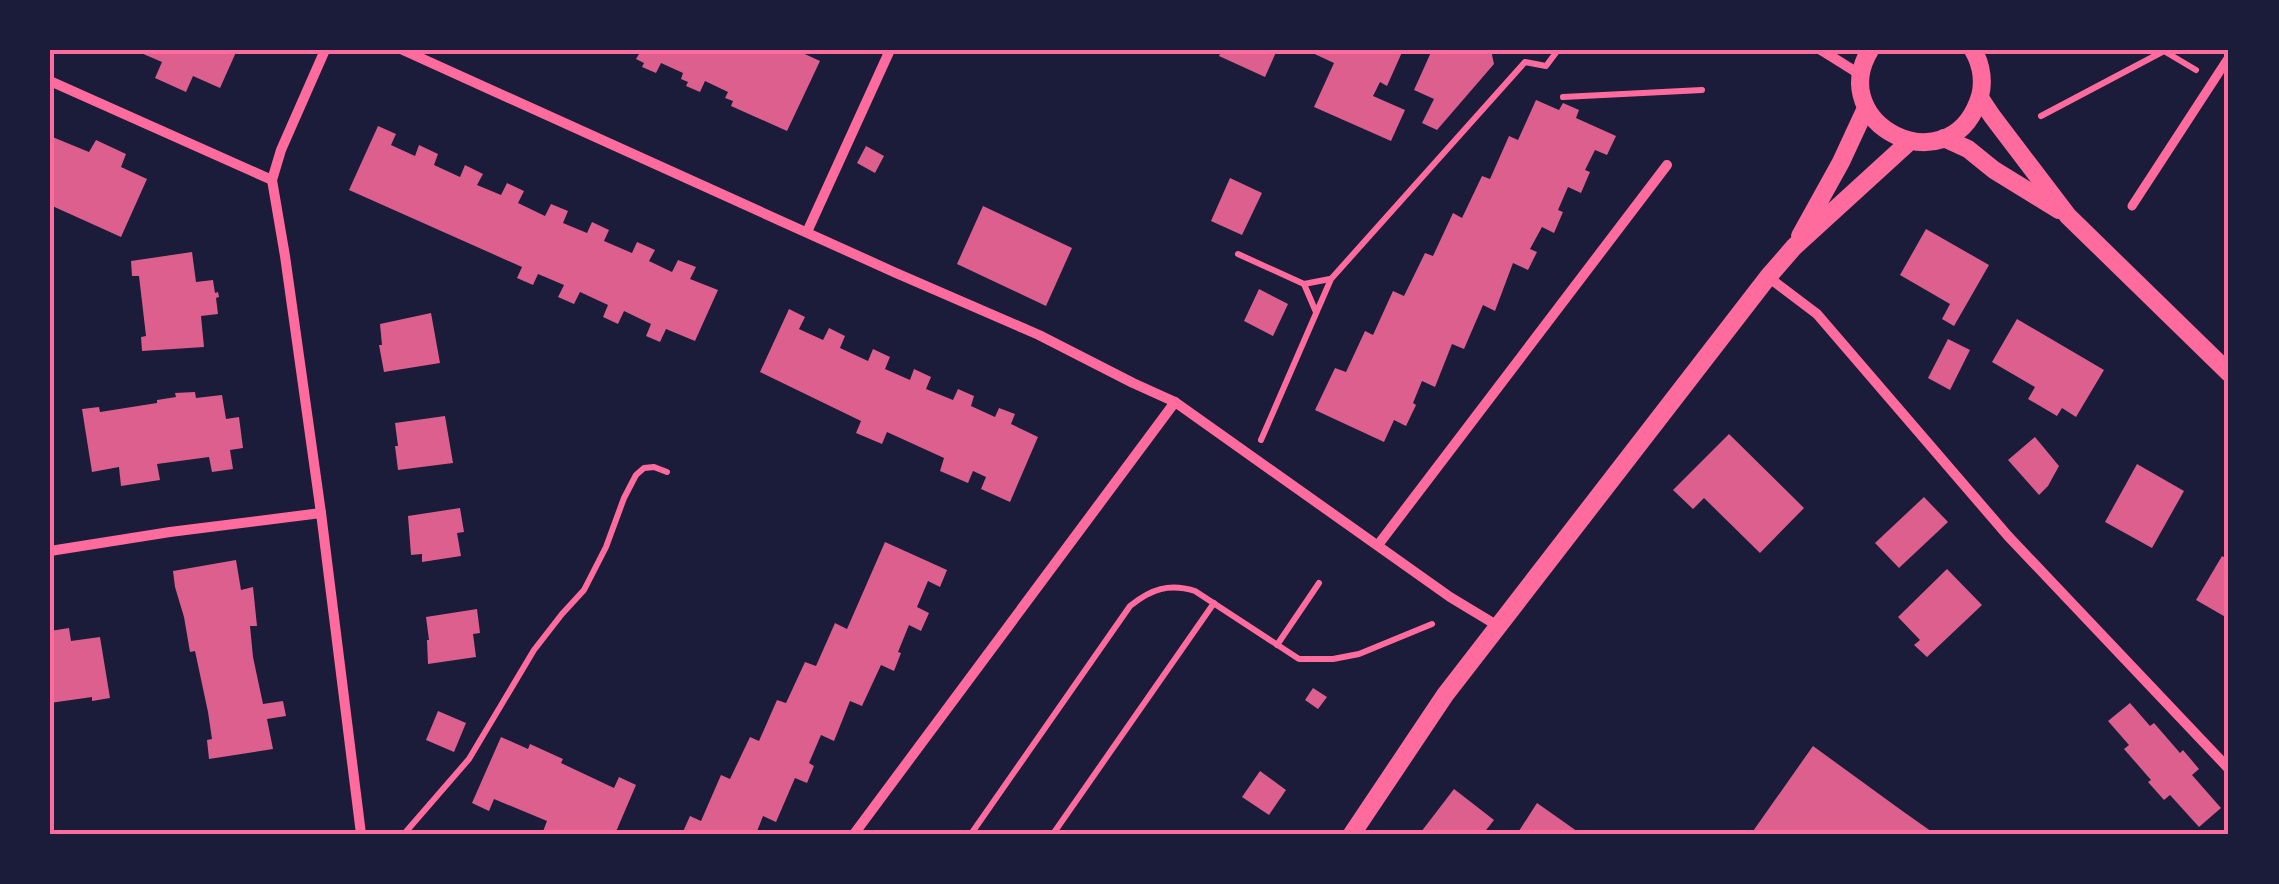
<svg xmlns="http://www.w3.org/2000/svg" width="2279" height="884" font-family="Arial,sans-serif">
<rect width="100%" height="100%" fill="#1b1b3a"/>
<g fill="#dd5f8e">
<path d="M134 50H237L220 88 193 76 186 92 155 78 162 62Z"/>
<path d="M630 50H796L820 61 787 131 731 106 733 101 725 98 728 92 705 81 700 92 686 86 688 82 681 79 683 73 661 63 656 73 642 67 644 63 636 59 639 54Z"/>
<path d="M1222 50H1277L1265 77 1219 56Z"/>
<path d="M1306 50H1403L1387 86 1380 82 1373 96 1405 110 1391 141 1314 107 1334 63Z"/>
<path d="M1432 50H1491L1494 64 1437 130 1422 123 1434 99 1414 90Z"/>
<path d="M1536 100 1559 110 1563 103 1579 110 1576 118 1616 136 1607 155 1595 150 1585 170 1590 172 1581 193 1568 187 1558 210 1563 212 1554 233 1542 227 1530 249 1537 252 1528 270 1513 263 1495 311 1483 305 1464 349 1452 344 1435 387 1422 381 1413 403 1416 405 1406 426 1394 420 1384 442 1315 410 1335 368 1346 372 1365 331 1373 335 1393 291 1404 296 1425 253 1433 256 1453 213 1462 218 1482 176 1490 179 1509 136 1518 140Z"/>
<path d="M378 126 396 134 391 145 415 156 419 145 438 154 434 165 460 177 465 165 483 174 477 185 501 195 507 183 524 191 518 203 545 216 551 204 568 211 563 223 587 233 592 222 609 230 604 241 632 253 637 242 655 250 649 261 672 272 678 260 696 267 690 279 718 290 695 341 666 329 660 342 646 336 651 324 624 311 618 324 603 317 608 305 580 292 574 304 558 297 564 285 538 274 533 285 517 278 522 267 349 190Z"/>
<path d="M50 136 89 152 96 140 126 154 121 167 147 179 121 237 50 205Z"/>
<path d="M866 146 884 156 875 173 857 163Z"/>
<path d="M1230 178 1262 193 1242 235 1211 221Z"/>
<path d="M983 206 1072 248 1046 306 957 264Z"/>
<path d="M1926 229 1989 265 1954 326 1942 319 1950 304 1900 275Z"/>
<path d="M192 252 196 282 213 280 215 293 218 292 219 297 216 298 218 314 201 316 204 347 142 351 141 337 146 336 139 276H132L131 261Z"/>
<path d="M1259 289 1288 304 1273 336 1244 321Z"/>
<path d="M789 309 805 317 799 329 823 340 829 328 845 336 840 348 868 361 873 349 890 357 885 369 910 380 914 369 931 377 926 389 953 400 958 389 974 396 971 406 995 417 999 408 1015 414 1011 424 1038 437 1010 502 981 489 986 477 973 471 968 483 940 471 944 458 887 432 882 444 856 433 861 421 760 372Z"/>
<path d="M431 313 440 363 384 372 379 345H382L380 324Z"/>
<path d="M2017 319 2104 370 2076 417 2062 408 2057 416 2028 399 2035 387 1992 362Z"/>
<path d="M1948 339 1970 350 1950 390 1928 378Z"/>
<path d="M195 392 196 398 222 395 226 419 239 417 243 448 230 450 233 469 212 472 209 457 157 464 160 480 121 486 119 467 92 472 82 409 99 407 100 412 157 403V400L176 397 175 393Z"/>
<path d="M445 416 453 463 398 470 395 446H398L395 423Z"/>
<path d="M1729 434 1804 508 1760 553 1704 498 1693 509 1673 490Z"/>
<path d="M2035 437 2059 466 2048 486 2039 495 2008 460Z"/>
<path d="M2137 464 2184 491 2152 548 2105 522Z"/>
<path d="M1924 497 1948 522 1899 568 1875 543Z"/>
<path d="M460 508 464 532 457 533 461 556 422 562V554L411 555 408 516Z"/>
<path d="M885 542 947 570 940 587 928 581 917 607 929 613 921 631 909 625 898 652 901 653 894 671 881 665 862 706 850 701 834 741 821 735 809 763 814 766 807 783 795 778 776 822 763 816 756 834H682L690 816 701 821 721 775 730 779 750 737 759 741 777 700 786 703 805 662 816 666 835 623 847 629Z"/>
<path d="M2222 556 2229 560V619L2196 600Z"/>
<path d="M236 560 241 590 253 587 257 626H250L253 657 263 704 283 701 286 716 267 719 273 749 209 759 207 740 212 739 208 712 195 651 190 652 184 617 175 587 173 571Z"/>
<path d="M1947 569 1982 605 1927 657 1914 645 1920 640 1898 617Z"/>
<path d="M477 609 480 633 473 634 476 657 428 664 427 640H429L426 617Z"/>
<path d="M69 628 71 641 100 637 110 698 92 701V697L50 703V631Z"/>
<path d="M1313 688 1327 697 1318 709 1305 700Z"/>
<path d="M2130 703 2150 726 2154 723 2180 753 2183 750 2199 769 2192 775 2221 808 2199 827 2170 795 2164 800 2148 782 2151 780 2124 749 2129 745 2108 721Z"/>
<path d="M438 711 466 723 454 752 426 740Z"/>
<path d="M501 737 528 749 530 744 563 759 561 763 614 788 619 777 636 785 615 834H542L547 821 494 799 489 811 472 803Z"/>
<path d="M1813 746 1901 810 1935 834H1751Z"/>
<path d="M1260 771 1286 790 1269 815 1242 797Z"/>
<path d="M1454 789 1494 820 1483 834H1423L1421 832Z"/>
<path d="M1537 803 1581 834H1517Z"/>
</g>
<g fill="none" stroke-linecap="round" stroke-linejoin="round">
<g stroke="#ff6b9d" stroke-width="6">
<path d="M1563 97 1702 90"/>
<path d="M2041 116 2164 51 2196 70"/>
<path d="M1238 254 1304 284"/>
<path d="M1316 312 1304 284 1330 279"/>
<path d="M1261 440 1331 279 1525 62 1546 66 1558 50"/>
<path d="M1277 645 1319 583"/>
<path d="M404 834 469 759 534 650 562 614 584 590 606 547 624 498 636 475 644 468 654 467 667 472"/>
<path d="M971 834 1130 606C1151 589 1169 583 1195 591L1299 659H1333L1359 654 1432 624"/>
<path d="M1053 834 1214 603"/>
</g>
<path stroke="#ff6b9d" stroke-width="9" d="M2132 206 2229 57"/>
<g stroke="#ff6b9d" stroke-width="10">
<path d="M325 50 281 150 272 180 285 256 321 513 361 834"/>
<path d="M403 50 896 273 1039 335 1133 383 1175 402 1450 597 1498 626"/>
<path d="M1821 50 1861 75"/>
<path d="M50 81 272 180"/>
<path d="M807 232 890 50"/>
<path d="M1768 277 1817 314 2008 536 2229 769"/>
<path d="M1378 545 1667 165"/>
<path d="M50 551 170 532 321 513"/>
<path d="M854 834 1175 402"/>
</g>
<g stroke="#ff6b9d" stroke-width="18">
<path d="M1870 50C1825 125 1947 185 1978 102 1985 85 1982 65 1973 50"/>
<path d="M1980 98 1992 116 2068 216 2229 373"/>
<path d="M1944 138 1968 149 1994 170 2059 210"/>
<path d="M1800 236 1841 162 1866 108"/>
<path d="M1352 834 1445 695 1768 277 1794 247 1909 142"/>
</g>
</g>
<rect width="2279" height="884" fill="none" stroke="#1b1b3a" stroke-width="105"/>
<rect x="52" y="52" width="2174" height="780" fill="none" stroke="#ff6b9d" stroke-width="4"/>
</svg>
